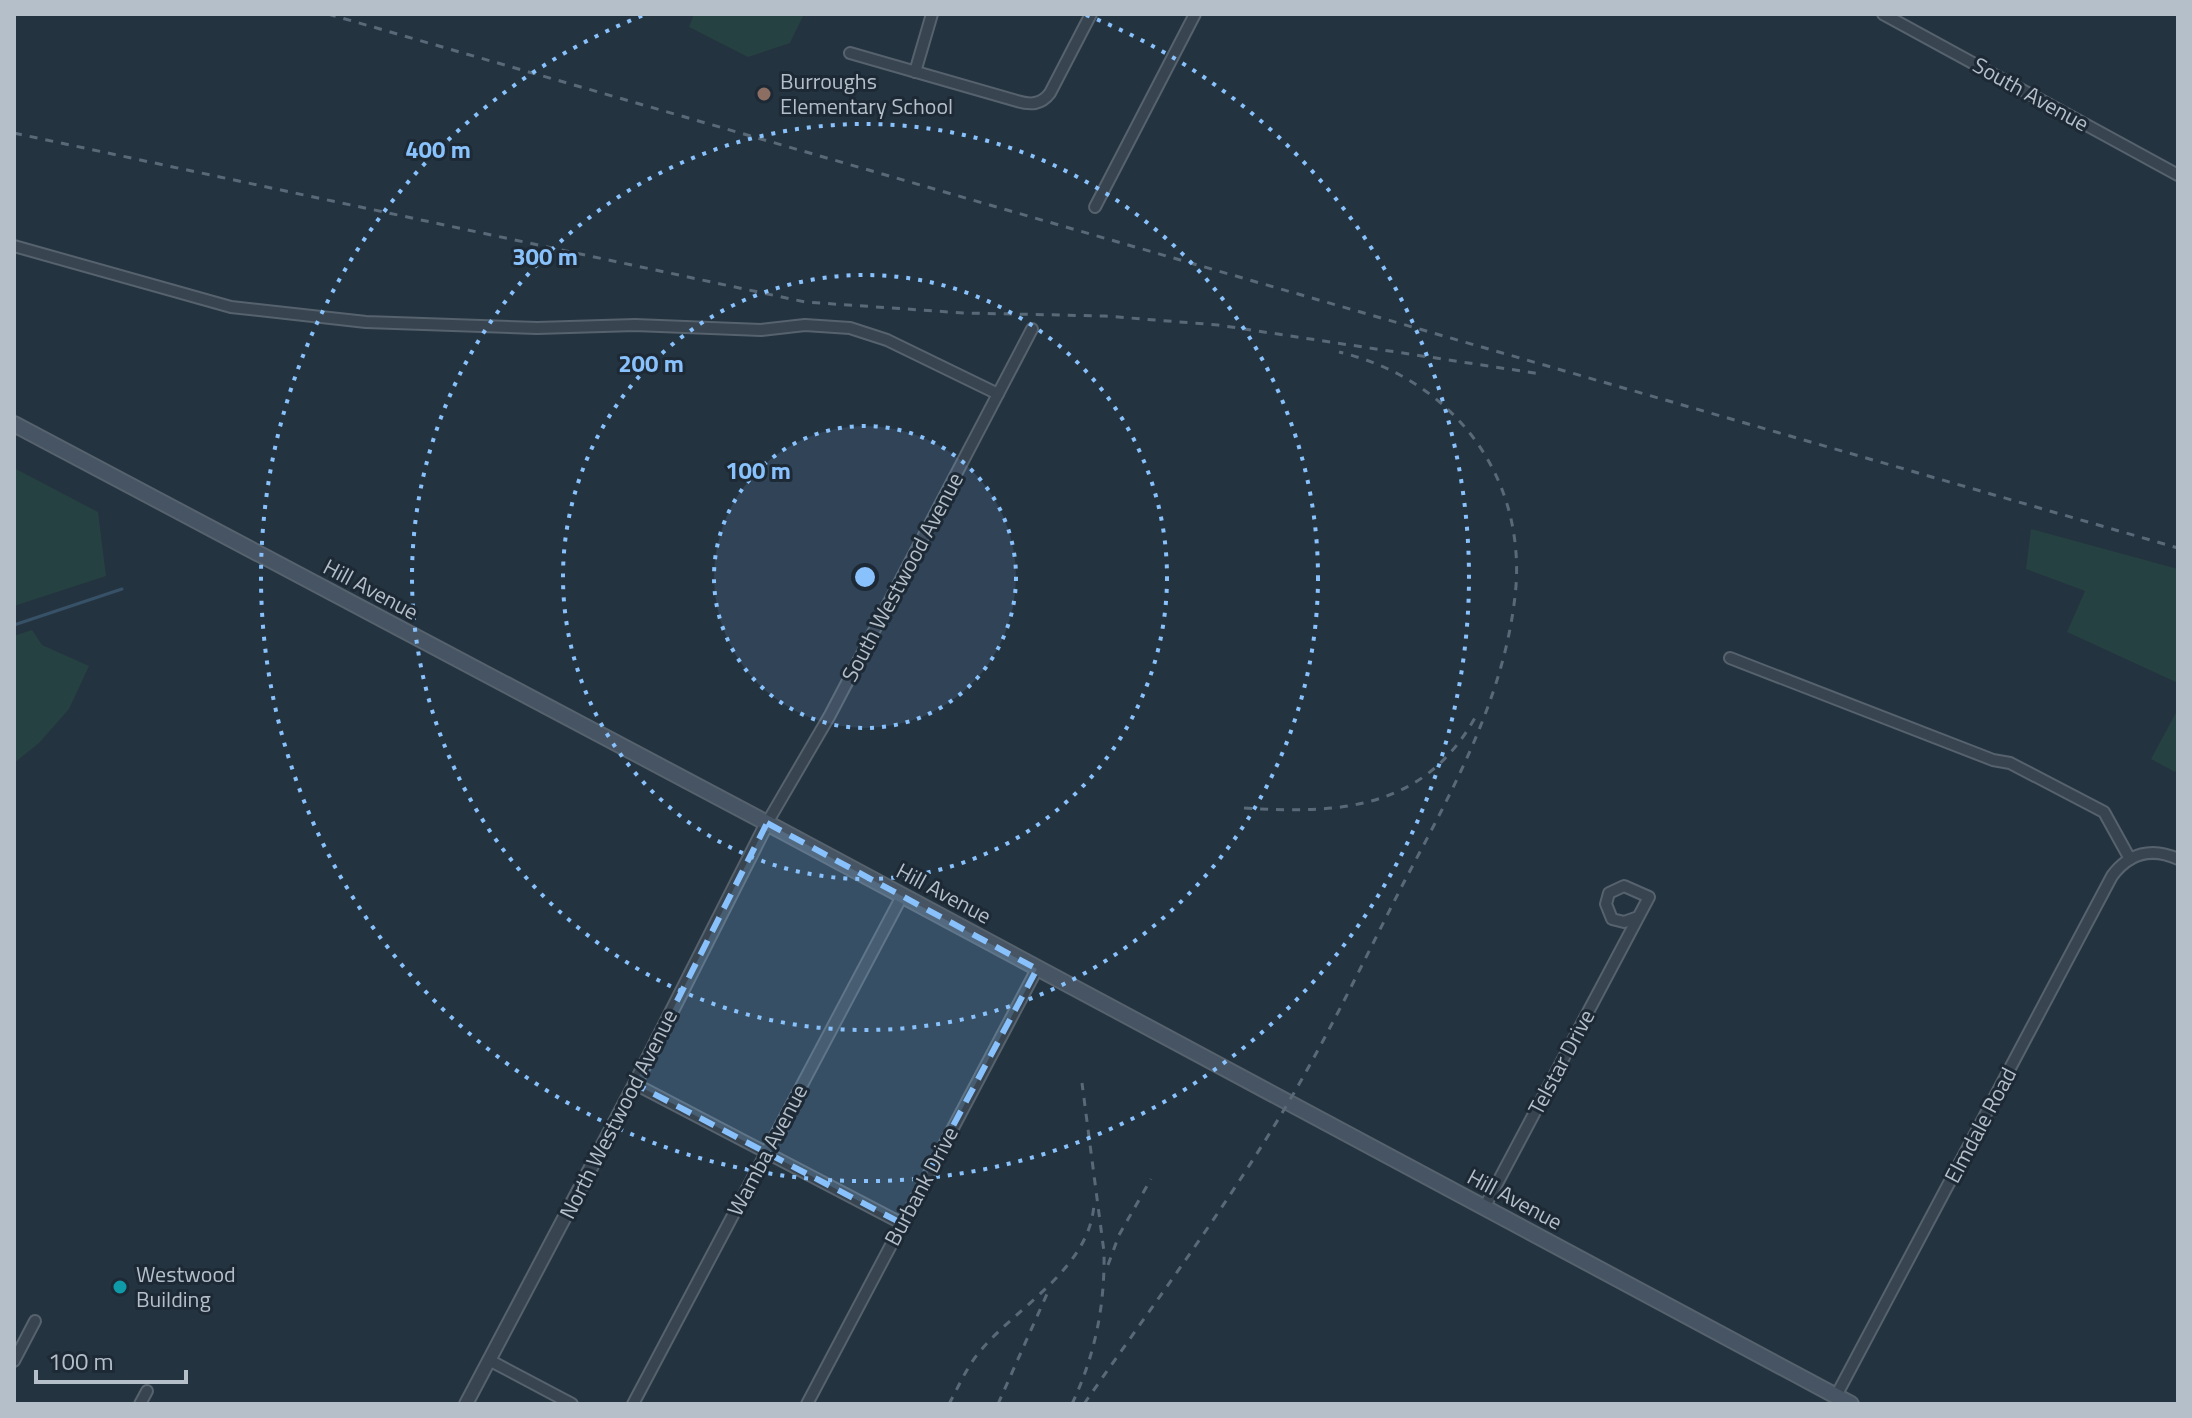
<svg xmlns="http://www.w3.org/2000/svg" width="2192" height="1418" font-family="'Titillium Web',sans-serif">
<rect width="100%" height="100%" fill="#243340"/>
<g fill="#264141">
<path d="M694 14H804L790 43 748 57 689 27Z"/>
<path d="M14 468 98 512 106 576 14 606Z"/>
<path d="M2031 529 2178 569V683L2067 632 2085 591 2026 569Z"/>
<path d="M32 630 42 645 89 666 69 709 39 743 14 763V636Z"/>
<path d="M2178 709V766L2175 772 2151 759Z"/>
</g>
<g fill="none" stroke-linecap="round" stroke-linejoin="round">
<path stroke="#375167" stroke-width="3" d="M14 625 122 589"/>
<defs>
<g id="minor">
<path d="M1883 14 2178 175"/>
<path d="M850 53 1017 101C1030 105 1041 105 1050 93L1091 14"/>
<path d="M915 72 932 14"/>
<path d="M1095 207 1195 14"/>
<path d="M14 246 231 307 366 322 537 328 635 325 761 330 805 325 850 328 887 340 998 394"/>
<path d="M1730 658 1993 760 2010 763 2104 812 2130 859"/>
<path d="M767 823 830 715 1032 329"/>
<path d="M635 1084 901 1223"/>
<path d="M1484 1208 1649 897 1624 886 1609 893 1606 904 1612 919 1624 922 1638 917"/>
<path d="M489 1360 572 1404"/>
<path d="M14 1361 35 1321"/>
<path d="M1836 1396 2112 876C2129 853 2152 847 2178 859"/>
<path d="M140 1404 147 1391"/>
<path d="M633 1404 902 896"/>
<path d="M807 1404 1037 969"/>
</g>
<path id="tertiary" d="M466 1404 635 1084 767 823"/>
<path id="secondary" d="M14 424 767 823 1851 1404"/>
</defs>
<use href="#minor" stroke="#56626d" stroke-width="14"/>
<use href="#tertiary" stroke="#56626d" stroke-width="16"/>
<use href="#secondary" stroke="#56626d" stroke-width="18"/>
<use href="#minor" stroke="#38444f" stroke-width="10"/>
<use href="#tertiary" stroke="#38444f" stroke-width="12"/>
<use href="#secondary" stroke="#465463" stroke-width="14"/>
<g stroke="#5a6977" stroke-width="3" stroke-dasharray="8 8" stroke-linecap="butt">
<path d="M328 14 2178 548"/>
<path d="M14 133 805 302 964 313 1105 316 1218 325 1541 374"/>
<path d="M1244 808C1340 814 1424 810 1476 716"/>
<path d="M1108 1265 1119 1235 1151 1179"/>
<path d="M949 1404C959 1386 967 1366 981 1350 1017 1307 1090 1268 1094 1204"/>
<path d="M998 1404 1047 1294"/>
<path d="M1072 1404C1095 1355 1105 1306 1104 1252L1082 1083"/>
<path d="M1084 1404C1150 1309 1219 1217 1279 1118 1325 1043 1363 962 1403 884 1452 791 1507 694 1516 586 1524 471 1449 378 1339 352"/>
</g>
</g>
<path fill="#88c1fb" fill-opacity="0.2" stroke="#88c1fb" stroke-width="6" stroke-dasharray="16 10" stroke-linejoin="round" d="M767 823 1037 969 901 1223 635 1084Z"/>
<circle cx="865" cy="577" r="151" fill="#88c1fb" fill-opacity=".12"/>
<g fill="none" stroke="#88c1fb" stroke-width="4" stroke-dasharray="4 8">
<circle cx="865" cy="577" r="151"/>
<circle cx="865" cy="577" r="302"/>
<circle cx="865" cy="577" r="453"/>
<path d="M1086 15A604 604 0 1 1 644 15"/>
</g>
<circle fill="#8d6e63" stroke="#1d2935" stroke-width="3" cx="764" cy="94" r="8"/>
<circle fill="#0f9aa8" stroke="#1d2935" stroke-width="3" cx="120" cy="1287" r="8"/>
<g text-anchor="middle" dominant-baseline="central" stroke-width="6" stroke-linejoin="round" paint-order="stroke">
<g font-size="22" fill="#b4bfca" stroke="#1d2935" text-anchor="start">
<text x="780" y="81">Burroughs<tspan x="780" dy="25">Elementary School</tspan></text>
<text x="136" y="1274">Westwood<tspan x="136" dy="25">Building</tspan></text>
</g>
<g font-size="22" fill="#b4bfca" stroke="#1d2935">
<text transform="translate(2031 94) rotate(29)">South Avenue</text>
<text transform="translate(902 577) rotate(-62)">South Westwood Avenue</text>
<text transform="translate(371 589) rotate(28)">Hill Avenue</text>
<text transform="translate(944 893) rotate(28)">Hill Avenue</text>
<text transform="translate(1561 1062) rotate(-62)">Telstar Drive</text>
<text transform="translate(618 1114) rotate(-63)">North Westwood Avenue</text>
<text transform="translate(1980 1125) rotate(-62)">Elmdale Road</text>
<text transform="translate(767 1150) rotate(-62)">Wamba Avenue</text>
<text transform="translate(921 1186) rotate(-62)">Burbank Drive</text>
<text transform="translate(1515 1199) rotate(28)">Hill Avenue</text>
</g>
</g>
<circle cx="865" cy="577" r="12" fill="#88c1fb" stroke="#1d2935" stroke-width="4"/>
<g font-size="24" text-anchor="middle" font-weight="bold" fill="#88c1fb" stroke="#1d2935" stroke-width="6" stroke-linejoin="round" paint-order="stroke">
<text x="438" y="158">400 m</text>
<text x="545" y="265">300 m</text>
<text x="651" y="372">200 m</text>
<text x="758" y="479">100 m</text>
</g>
<rect width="2192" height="1418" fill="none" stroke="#b4bfca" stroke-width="32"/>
<path d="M36 1370v12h150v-12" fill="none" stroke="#b4bfca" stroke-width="4"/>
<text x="48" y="1370" font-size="24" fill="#b4bfca" stroke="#1d2935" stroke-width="6" paint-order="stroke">100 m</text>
</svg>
